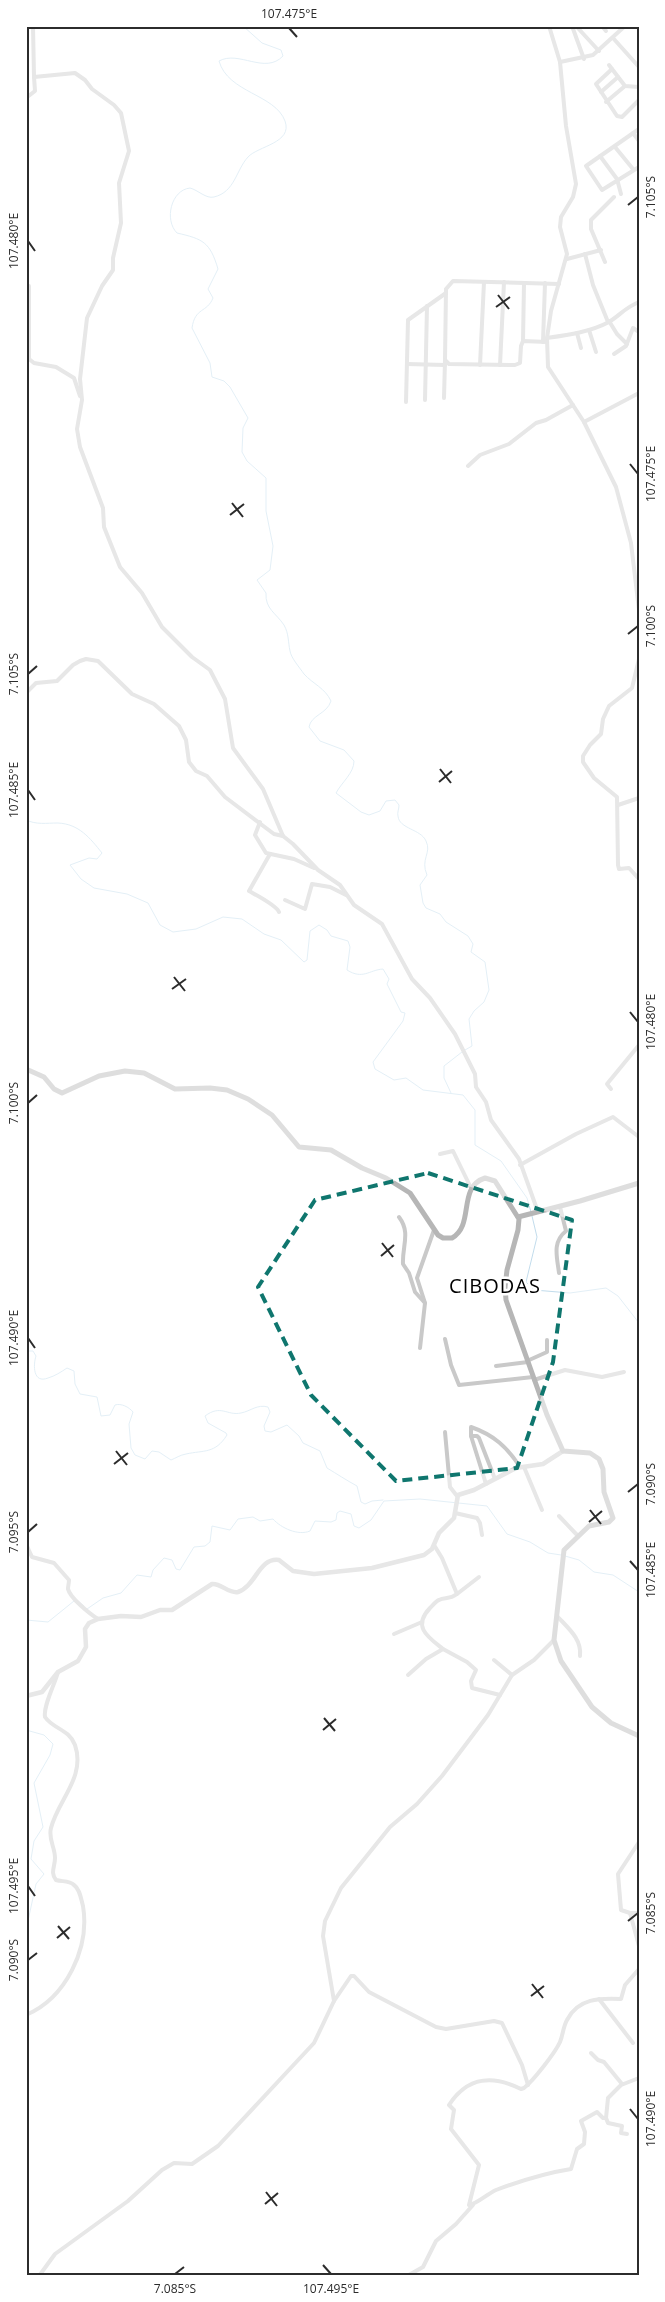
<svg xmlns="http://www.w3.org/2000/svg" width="665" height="2302" font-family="'Open Sans',sans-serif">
<rect width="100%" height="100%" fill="#fff"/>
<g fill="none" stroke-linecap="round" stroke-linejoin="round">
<g stroke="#c2dcec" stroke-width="1">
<path d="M243 26 262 43 281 50 283 56C265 75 239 50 219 61 228 93 275 94 285 121 293 143 258 146 248 157 236 170 235 192 214 197 206 199 198 190 190 188 171 190 164 220 177 233 203 239 210 242 218 269L208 289 213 298C207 313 195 307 192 328L210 363 212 377 224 381 230 387 248 418 243 428 242 452 247 461 266 478V511L273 546 270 570 257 580 266 593C265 609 276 613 284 625 289 634 288 642 290 651 291 658 300 668 304 674 313 684 325 688 331 701 327 714 311 715 309 727L320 741 344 750 354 761C354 773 342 782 336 793L361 812 369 815 380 811 386 801 395 800 399 805C399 809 397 813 398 816 399 829 421 829 426 841 432 853 420 859 427 875L420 885 423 903 426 908 440 914 446 922 468 936 473 944 471 952 485 962 489 990 484 1002 474 1011 469 1019 472 1046 465 1050"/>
<path d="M26 820C37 825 46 823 58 823 79 824 90 838 102 853L97 859 89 858 70 865 81 879 94 888 127 894 148 903 160 925 173 932 196 929 223 917 242 919 264 934 281 940 304 962 307 960 310 931 319 925 327 930 331 936 348 941 350 947 347 970C363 980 369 970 383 969L389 979 387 984 401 1012 405 1013 403 1021 373 1062 375 1069 394 1080 406 1078 423 1090 463 1095 475 1110V1145L501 1161 527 1198 531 1212"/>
<path d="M451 1093 444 1078V1066L462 1052"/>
<path d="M532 1216 537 1237 526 1282 534 1290 570 1293 606 1288 618 1296 639 1323"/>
<path d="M26 1351H33L36 1356C33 1365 33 1384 48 1378 55 1376 61 1372 67 1368L74 1371 75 1384 80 1394 97 1397 101 1416 110 1415 115 1405C121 1403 129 1407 133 1412L129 1424 131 1448 135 1455 145 1459 152 1451 159 1452 171 1460C176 1458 180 1455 186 1454 204 1450 215 1454 227 1435L226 1433 208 1423 205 1416C221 1404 227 1416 241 1413 251 1411 257 1404 268 1407L270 1412 264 1426 265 1431 271 1432 287 1425 299 1436 303 1443 320 1451 327 1468C337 1474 346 1480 357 1486L361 1502 365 1504 372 1501 383 1500"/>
<path d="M565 1556 579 1560 594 1572 613 1575 639 1592"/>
<path d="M78 1601 84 1606"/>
<path d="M87 1609 103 1598 121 1593 137 1575 151 1577 153 1570 164 1558 172 1560 176 1569 180 1570 194 1547 205 1546 210 1542 212 1526 230 1530 238 1519 253 1517 260 1521 273 1519C281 1528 298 1536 310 1531L315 1521 331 1522 336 1520 337 1513 340 1511 351 1514 354 1526 359 1528 371 1520 384 1501 420 1499 487 1506 507 1534 530 1542 548 1553 561 1555"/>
<path d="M26 1620 48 1622 74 1601"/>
<path d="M26 1637V1638"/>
<path d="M26 1730 44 1735 53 1744 50 1755 34 1783 43 1827 34 1841 31 1859 44 1874 36 1884 26 1930"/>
</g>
<g stroke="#c9c9c9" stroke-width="4">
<path d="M33 26 34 77 75 73 85 80 92 89 114 105 121 113 129 151 119 183 121 223 113 258V270L102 286 87 318 80 379 82 400 77 429 80 447 103 508 104 527 120 567 142 593 162 627 192 657 210 670 225 699 233 748 263 789 283 836 293 844 318 870 340 885 354 905 382 924 412 979 430 998 455 1034 475 1074 476 1087 486 1102 491 1120 519 1159 538 1212"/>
<path d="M549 26 560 62 566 126 576 184 573 197 561 217 560 227 567 254 551 311 547 338 548 367 584 422 616 487 631 543 639 610"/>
<path d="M572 26 584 59"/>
<path d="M576 26 599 51"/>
<path d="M602 26 606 31"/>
<path d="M613 38 639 67"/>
<path d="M560 62 593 55 625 26"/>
<path d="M609 65 625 86 639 87"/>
<path d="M612 69 596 84 617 116 622 117 639 100"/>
<path d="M601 92 618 77"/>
<path d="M26 98 35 91 34 77"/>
<path d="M606 102 625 86"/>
<path d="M639 129 586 166 602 190 639 167"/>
<path d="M633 133 639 141"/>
<path d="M615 147 633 169"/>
<path d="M600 156 617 179 621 194"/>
<path d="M585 254 593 285 608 322"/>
<path d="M567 259 601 250"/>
<path d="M605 262 591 229V220L614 197"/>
<path d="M29 286V359L34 363 56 367 74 378 80 396"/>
<path d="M609 321 617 334 627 344"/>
<path d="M589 330 596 352"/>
<path d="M577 333 581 348"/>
<path d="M547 338C568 335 590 332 609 322 620 315 626 307 639 302"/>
<path d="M523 341 524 283"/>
<path d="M543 342 545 283"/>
<path d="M547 342 523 341 521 346 520 363 515 365 449 364 445 360 446 289 453 281 559 284"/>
<path d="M614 354 626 346 633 328 639 332"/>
<path d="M407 364 445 365"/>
<path d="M480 365 484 282"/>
<path d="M500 365 504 282"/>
<path d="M444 398 445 360"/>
<path d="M425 400 427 306"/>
<path d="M406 402 408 320 446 293"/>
<path d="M584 422 639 393"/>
<path d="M468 466 480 455 509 444 536 423 546 420 573 405"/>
<path d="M639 659 632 688 609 706 603 719 601 734 590 745 583 756V762L594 778 617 797 618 865 619 869 629 868 639 879"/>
<path d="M26 693 36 683 57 681 73 665 80 661 86 659 98 661 132 694 154 704 179 726 186 740 189 762 196 771 207 776 225 797 274 834 283 836"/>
<path d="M618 805 639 798"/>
<path d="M260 822 255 835 266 853 294 859 314 868"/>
<path d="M270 854 249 891C256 895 276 905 279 912"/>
<path d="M285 900 305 909 312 884 330 887 346 895"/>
<path d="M611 1089 607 1084 639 1045"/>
<path d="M440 1154 453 1151 471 1188"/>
<path d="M520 1165 576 1134 613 1117 639 1137"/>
<path d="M399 1217C411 1233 402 1246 403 1264L409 1273 415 1292 425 1303"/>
<path d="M559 1273C557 1257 552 1242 566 1231L560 1207"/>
<path d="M445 1339 451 1365 459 1385 533 1377"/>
<path d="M420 1348 425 1303 417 1278 434 1230"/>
<path d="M527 1361 547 1352V1340"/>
<path d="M496 1366 528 1362"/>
<path d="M534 1380 565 1370 602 1377 624 1372"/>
<path d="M445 1432 450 1487 457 1496"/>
<path d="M471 1436V1427C494 1435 507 1447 520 1467"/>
<path d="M524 1467 542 1510"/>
<path d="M486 1484 471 1436H477L479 1438 495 1479"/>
<path d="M455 1513 477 1518 480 1523 482 1535"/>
<path d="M559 1516 578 1536"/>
<path d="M26 1544 32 1557 54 1563 69 1580C69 1583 68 1586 68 1589 70 1598 90 1614 98 1619"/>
<path d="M434 1545 442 1558 457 1594C449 1600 445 1597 439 1600 436 1601 432 1606 430 1608 412 1627 428 1637 443 1649"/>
<path d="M457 1594 479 1577"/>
<path d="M557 1616C568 1628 582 1639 580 1656"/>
<path d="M394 1634 422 1622"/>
<path d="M494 1660 512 1675"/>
<path d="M408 1675 426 1659 443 1649 467 1662 476 1670 471 1681 472 1688 500 1695"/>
<path d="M639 1842 618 1874 621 1910 630 1913 639 1946"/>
<path d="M630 1913H639"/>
<path d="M639 1969 625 1985 621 1999C600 1998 578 1998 567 2020 563 2027 563 2035 560 2042 555 2053 533 2081 524 2088L521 2089C493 2075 468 2076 449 2105L454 2110 451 2129 479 2165 469 2205C477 2204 487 2194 496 2190 520 2181 546 2173 571 2169L577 2149 584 2144 585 2132 581 2121 597 2112 603 2118H606L608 2098 621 2085 639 2078"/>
<path d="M599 1999 633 2043"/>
<path d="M334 2001 323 1936 325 1921 341 1888 390 1827 417 1804 442 1776 488 1715 512 1675 534 1660 554 1640"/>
<path d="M26 2015C66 1998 90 1948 83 1906 81 1899 80 1889 74 1885 69 1880 62 1882 56 1880 50 1872 55 1867 55 1858 55 1847 48 1839 51 1828 58 1800 86 1777 75 1745 69 1729 53 1729 45 1717 43 1706 55 1684 58 1672"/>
<path d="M591 2053 598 2060 604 2062 622 2084"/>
<path d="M606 2118 608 2123 622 2126 621 2133 627 2134"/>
<path d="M39 2276 55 2254 128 2201 162 2170 174 2163 192 2164 218 2146 314 2043 334 2001 351 1976H354L369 1992 436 2027 446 2029 494 2021 502 2023 522 2065 528 2085"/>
<path d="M407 2276 423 2267 436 2241 456 2224 473 2205"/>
</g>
<path stroke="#c9c9c9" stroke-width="4.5" d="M26 1696 42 1692 58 1672 78 1661 86 1647 85 1629 89 1623 98 1619 121 1616 141 1617 160 1610H172L212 1584C221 1583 229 1594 238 1592 256 1586 259 1557 279 1560L293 1571 314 1574 372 1568 424 1555 432 1549 439 1533 454 1518 458 1495 474 1490 516 1468 543 1464 563 1451"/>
<g stroke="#b6b6b6" stroke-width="5">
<path d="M26 1069 44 1077 54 1089 62 1093 99 1076 125 1071 144 1073 175 1089 210 1088 227 1090 248 1099 272 1115 299 1147 331 1150 362 1168 386 1178 410 1193 438 1235 443 1238H452C475 1225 457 1187 485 1178L495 1181 519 1219 518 1230 507 1270 505 1287 506 1300 547 1415 563 1451 590 1453 599 1459 603 1469 604 1492 613 1518 609 1522 589 1526 564 1550 554 1640 561 1661 592 1707 611 1723 639 1736"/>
<path d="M518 1217 580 1201 639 1183"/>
</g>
</g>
<path d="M0 0H665V2302H0ZM428 1173 572 1220 553 1362 517 1468 396 1481 311 1395 258 1287 315 1200Z" fill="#fff" fill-opacity=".55" fill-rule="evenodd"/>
<path fill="none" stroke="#0f766e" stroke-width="4" stroke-dasharray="10 6" stroke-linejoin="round" d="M428 1173 572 1220 553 1362 517 1468 396 1481 311 1395 258 1287 315 1200Z"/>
<path fill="none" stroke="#2c2c2c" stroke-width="2" d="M289 28 297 37M628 205 638 197M28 241 35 251M498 295 509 309M496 307 510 297M630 464 638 474M232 503 243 517M230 515 244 504M628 634 638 626M28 674 37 666M440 769 451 783M439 782 452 771M28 790 35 800M174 977 185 991M172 989 186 979M630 1012 638 1022M28 1103 37 1095M382 1243 393 1257M381 1256 394 1245M28 1338 35 1348M116 1451 127 1465M114 1464 128 1453M628 1492 638 1484M590 1510 601 1524M589 1522 602 1511M28 1532 37 1524M630 1561 638 1570M324 1718 335 1731M323 1730 336 1719M28 1886 35 1896M628 1921 638 1913M58 1926 69 1939M57 1938 70 1927M28 1960 37 1953M532 1984 543 1998M531 1996 544 1986M630 2109 638 2119M266 2192 277 2206M265 2204 278 2193M323 2265 331 2274M175 2274 184 2267"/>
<g text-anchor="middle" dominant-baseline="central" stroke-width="5" stroke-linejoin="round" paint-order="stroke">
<g font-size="20" letter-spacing="1" fill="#000" stroke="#fff">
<text x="495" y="1285">CIBODAS</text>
</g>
</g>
<rect width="665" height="2302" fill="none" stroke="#ffffff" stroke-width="55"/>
<rect x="28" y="28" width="610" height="2246" fill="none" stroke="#2c2c2c" stroke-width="2"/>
<g font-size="12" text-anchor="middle" fill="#2c2c2c">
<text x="289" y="18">107.475°E</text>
<text transform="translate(651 197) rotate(-90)" y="4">7.105°S</text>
<text transform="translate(14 241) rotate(-90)" y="4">107.480°E</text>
<text transform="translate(651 474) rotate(-90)" y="4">107.475°E</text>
<text transform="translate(651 626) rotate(-90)" y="4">7.100°S</text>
<text transform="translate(14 674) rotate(-90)" y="4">7.105°S</text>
<text transform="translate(14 790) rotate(-90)" y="4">107.485°E</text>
<text transform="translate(651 1022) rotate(-90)" y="4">107.480°E</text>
<text transform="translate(14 1103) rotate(-90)" y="4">7.100°S</text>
<text transform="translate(14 1338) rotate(-90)" y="4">107.490°E</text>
<text transform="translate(651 1484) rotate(-90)" y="4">7.090°S</text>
<text transform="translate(14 1532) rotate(-90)" y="4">7.095°S</text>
<text transform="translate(651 1570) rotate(-90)" y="4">107.485°E</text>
<text transform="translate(14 1886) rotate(-90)" y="4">107.495°E</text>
<text transform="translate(651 1913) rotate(-90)" y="4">7.085°S</text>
<text transform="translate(14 1960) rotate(-90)" y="4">7.090°S</text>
<text transform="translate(651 2119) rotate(-90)" y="4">107.490°E</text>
<text x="175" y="2293">7.085°S</text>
<text x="331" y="2293">107.495°E</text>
</g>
</svg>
